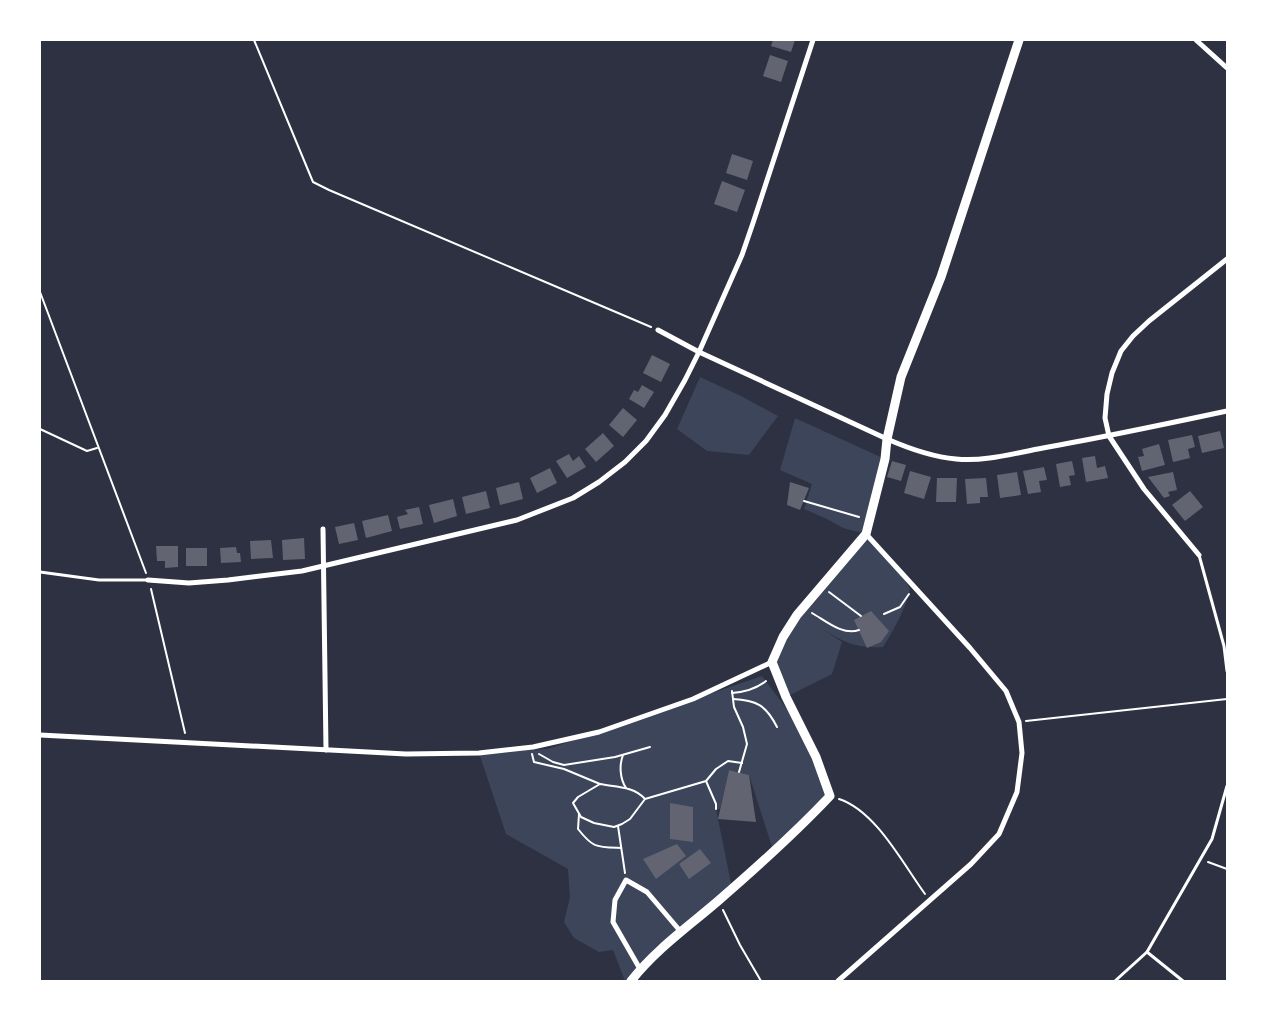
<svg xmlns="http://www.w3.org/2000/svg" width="1267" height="1021" font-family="Mulish,sans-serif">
<rect width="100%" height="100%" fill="#2d3142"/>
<g fill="#3c4559">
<path d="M700 377 741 396 778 416 749 455 707 451 677 429Z"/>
<path d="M795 418 885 459 866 534 843 528 827 519 804 509 812 484 780 470Z"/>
<path d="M870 538 900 571 910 589C905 610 895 628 883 647 857 649 843 642 822 629L842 642 832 674 786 697 772 662 797 615 852 550Z"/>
<path d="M762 676 804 732 830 796 773 850 749 775 729 770 720 809H716L732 888 632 981H625L613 950 599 952 574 938 564 922 570 897 568 869 506 834 479 753 548 749Z"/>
</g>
<g fill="#626471">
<path d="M773 40H795L791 52 771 46Z"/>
<path d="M770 55 788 61 781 82 763 76Z"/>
<path d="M732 154 753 161 747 180 726 173Z"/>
<path d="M722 181 745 190 737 212 714 204Z"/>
<path d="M652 355 670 364 661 382 643 373Z"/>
<path d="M642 385 654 392 644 408 629 399 634 390 638 392Z"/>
<path d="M623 408 637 420 623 437 609 425Z"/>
<path d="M1220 431 1224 448 1202 453 1198 436Z"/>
<path d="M603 433 614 446 596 462 585 449Z"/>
<path d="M1192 435 1195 447 1188 449 1190 458 1173 462 1168 440Z"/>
<path d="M1159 444 1165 465 1142 471 1138 457 1144 456 1142 449Z"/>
<path d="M569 454 573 461 579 456 586 467 567 478 556 461Z"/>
<path d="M1095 456 1097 468 1105 466 1108 478 1086 482 1082 458Z"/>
<path d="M892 461 906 465 901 481 887 477Z"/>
<path d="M1072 461 1075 475 1069 476 1071 485 1060 487 1056 464Z"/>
<path d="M1044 467 1047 480 1039 481 1041 492 1028 494 1023 471Z"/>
<path d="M550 468 557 483 537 493 530 478Z"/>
<path d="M910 471 931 477 924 499 904 493Z"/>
<path d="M1017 472 1021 495 1000 498 997 475Z"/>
<path d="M1173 472 1177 490 1168 492 1170 496 1164 498 1148 477Z"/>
<path d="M937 478H957L956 502H936Z"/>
<path d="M986 478 988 497H980V503L967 504 965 479Z"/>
<path d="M519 482 523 499 500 505 496 488Z"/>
<path d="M790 482 809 488 800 510 787 505Z"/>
<path d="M486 491 490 508 466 514 462 497Z"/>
<path d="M1190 491 1203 507 1185 521 1172 505Z"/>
<path d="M453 499 457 516 434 523 429 505Z"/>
<path d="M419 507 423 524 400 529 397 517 408 514 405 510Z"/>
<path d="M388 515 392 531 366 538 362 521Z"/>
<path d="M354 523 358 540 339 544 335 527Z"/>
<path d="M304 538 305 559 283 560 282 540Z"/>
<path d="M271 540 273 558 251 559 250 541Z"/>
<path d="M156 546H178V567L165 568V561H157Z"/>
<path d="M236 547 237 553H240L241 562 221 563 220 548Z"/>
<rect x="186" y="548" width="21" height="18"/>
<path d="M871 611 889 631 881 642 867 648 854 620Z"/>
<path d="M729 770 749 775 756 822 718 819Z"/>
<path d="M670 803 693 807V842L670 839Z"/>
<path d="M677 844 686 856 656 879 643 859Z"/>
<path d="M700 849 711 863 689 879 679 864Z"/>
</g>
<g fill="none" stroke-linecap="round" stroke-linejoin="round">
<g stroke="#fff" stroke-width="2">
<path d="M254 40 313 182 329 190 651 327"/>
<path d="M40 292 146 573"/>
<path d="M40 429 87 451 97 448"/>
<path d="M804 501 859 517"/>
<path d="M151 589 185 733"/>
<path d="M829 592 861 616"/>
<path d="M812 613C826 621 843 636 859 630"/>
<path d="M884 614 900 607 909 594"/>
<path d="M732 691 734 707 743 727 747 744 739 772"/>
<path d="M732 693C745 692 756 689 766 681"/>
<path d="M733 699C756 700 766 705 777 727"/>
<path d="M1026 721 1227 699"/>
<path d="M532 754 534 762 564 769 600 784"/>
<path d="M539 754 553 762 564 765 615 757 650 747"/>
<path d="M623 755C619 765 620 779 626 788"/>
<path d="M706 781 716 804V809"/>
<path d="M645 799C634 786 615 787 600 784L578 797 573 803 581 817 594 823 614 827 622 824 630 819 645 799 706 781 716 769 728 761 742 763"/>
<path d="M839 799C876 811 903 864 925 894"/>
<path d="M579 814 578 829C593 848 596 847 621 848"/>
<path d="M618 826 625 873"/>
<path d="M1208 862 1227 869"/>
<path d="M723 910 740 945 761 981"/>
</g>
<g stroke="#fff" stroke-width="3">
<path d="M1199 555 1224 646 1227 671"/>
<path d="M40 572 99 580H148"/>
<path d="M1147 952 1212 839 1227 786"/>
<path d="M1115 981 1147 952 1183 981"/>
</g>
<g stroke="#fff" stroke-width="5">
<path d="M1196 40 1227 68"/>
<path d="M658 330 699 352 887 439C910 449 932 457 956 459 985 462 1015 453 1043 448 1105 437 1166 424 1227 411"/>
<path d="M323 529 326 750"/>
<path d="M1199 555 1144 489 1109 436 1105 418 1107 394 1112 373 1121 351 1133 336 1149 321 1227 259"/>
<path d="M148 580 189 583 228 580 302 571 517 520 573 498 599 482 625 462 646 441 665 415 685 380 699 352 742 255 753 223 813 40"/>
<path d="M40 735 406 754 479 753 533 747 599 732 693 699 772 662"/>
<path d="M640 969 613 922 615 900 626 880 647 892 681 932"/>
<path d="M838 981 971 864 999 834 1017 792 1022 753 1019 722 1006 691 970 648 866 534"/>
</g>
<path stroke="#fff" stroke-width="9" d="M631 981C655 950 689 926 718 901 755 869 796 832 830 796L816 757 786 697 772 662 783 637 797 615 866 534 885 459 887 439 901 377 941 277 1019 40"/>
</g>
<rect width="1267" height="1021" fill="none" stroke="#ffffff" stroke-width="82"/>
</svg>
